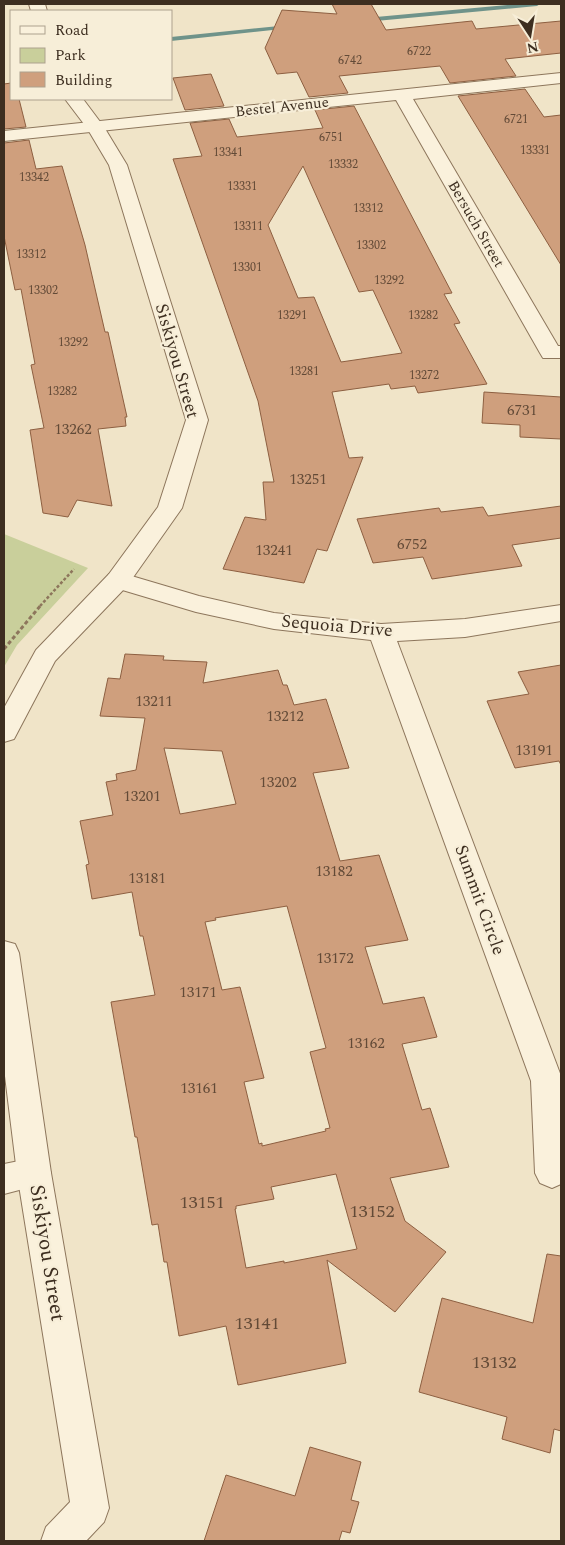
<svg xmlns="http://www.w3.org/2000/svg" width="565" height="1545" font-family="Spectral,serif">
<rect width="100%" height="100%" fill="#f0e4c8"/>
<path fill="#c9cf9b" d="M4 534 88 568 17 645 4 667Z"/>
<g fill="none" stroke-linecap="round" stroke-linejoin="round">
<g fill="#6f938a" fill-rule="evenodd">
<path d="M518 4H540L537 6 365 22 362 20 365 18Z"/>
<path d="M289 25 291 26V28L171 41V37Z"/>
</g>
</g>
<g fill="#cf9f7d" stroke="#8d5f41" fill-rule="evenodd">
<path d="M332 4H371L386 30 472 21 476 29 561 21V53L505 59 516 76 450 83 440 66 339 76 348 93 309 97 297 72 277 74 265 48 282 10 337 14Z"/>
<path d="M211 74 224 106 185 110 173 78Z"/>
<path d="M11 83V99H19L26 127 4 129V84Z"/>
<path d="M525 89 544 117 561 115V265L458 96Z"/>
<path d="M354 106 452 293 444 294 460 323 454 324 487 384 418 393 415 386 391 389 389 384 332 392 349 458 363 457 327 551 317 549 304 583 223 569 245 517 266 520 263 482H274L258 401 173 159 202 156 190 123 229 119 237 137 323 128 315 110ZM303 166 359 292 373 290 402 353 341 362 314 297 298 298 268 225Z"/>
<path d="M29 140 36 169 62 166 85 245 105 332H108L127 417H125L126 426 98 429 112 506 77 500 68 517 43 513 30 430 44 428 31 365 35 364 21 289 15 290 4 236V143Z"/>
<path d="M484 392 561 397V439L520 437V425L482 423Z"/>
<path d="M561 506V538L512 545 522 566 432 579 423 557 373 563 357 519 439 508 441 512 483 507 488 516Z"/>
<path d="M125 654 164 656 163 660 207 662 203 683 278 670 283 685H287L294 705 326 699 349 768 313 773 340 861 379 855 408 940 365 947 383 1004 424 997 437 1037 402 1044 422 1110 430 1108 449 1167 390 1178 405 1221 446 1252 395 1312 327 1260 346 1363 238 1385 226 1326 179 1336 167 1262H164L158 1224 152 1225 137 1137H135L111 1002 155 995 143 936H140L132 892 92 899 86 865 89 864 80 821 113 815 106 782 117 780 116 774 136 770 145 718 100 716 108 678 120 679ZM164 748 222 751 236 804 180 814ZM287 906 326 1048 310 1052 330 1128 325 1129 326 1131 262 1146V1143L259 1144 244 1082 264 1078 240 987 222 990 205 922 216 920 215 918ZM336 1174 357 1249 284 1263V1261L246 1268 235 1209H236V1206L274 1199 271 1187Z"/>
<path d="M561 665V765L559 761 515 768 487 701 529 694 518 672Z"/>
<path d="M547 1254 561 1256V1431L554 1429 550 1453 502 1439 507 1417 419 1392 442 1298 533 1323Z"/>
<path d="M310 1447 361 1462 351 1500 359 1502 350 1533 342 1531 339 1541H204L226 1475 295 1496Z"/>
</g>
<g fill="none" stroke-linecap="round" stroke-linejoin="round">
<defs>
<g id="minor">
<path d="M561 73V83L413 99 558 346H561V358H543L540 353 396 100 4 141V131Z"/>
<path d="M118 572 199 596 274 613 381 624 465 619 561 605V621L465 637 397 641 561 1076V1184L552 1188 540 1183 535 1173 531 1081 371 640 274 629 196 612 109 586 106 580 109 574Z"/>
<path d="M34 1158 46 1163 51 1173 46 1183 4 1194V1164Z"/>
</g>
<g id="tertiary">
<path d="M29 4H45L47 11H31Z"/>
<path d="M65 99H83L104 127 127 165 208 420 182 508 127 586 55 661 14 739 4 742V708L36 650 109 574 158 507 186 420 109 165 87 128Z"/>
<path d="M4 941 15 944 19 953 51 1173 109 1508 104 1522 86 1541H41L46 1527 70 1502 17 1173 4 1068Z"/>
</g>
</defs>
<use href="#minor" stroke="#8d765c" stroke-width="2"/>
<use href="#tertiary" stroke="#8d765c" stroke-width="2"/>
<path stroke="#8d765c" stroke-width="2.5" stroke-dasharray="3 2" stroke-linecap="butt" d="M40 606 74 569"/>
<path stroke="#8d765c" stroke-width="3" stroke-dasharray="4 2.5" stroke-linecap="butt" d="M4 649 41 605"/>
<use href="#minor" fill="#faf1dc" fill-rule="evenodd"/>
<use href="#tertiary" fill="#faf1dc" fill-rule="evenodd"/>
</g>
<g text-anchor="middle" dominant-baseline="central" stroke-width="4.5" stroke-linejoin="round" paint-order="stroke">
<g font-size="12" fill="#624a37">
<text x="419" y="51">6722</text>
<text x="350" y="60">6742</text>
<text x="516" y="119">6721</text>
<text x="331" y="137">6751</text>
<text x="535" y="150">13331</text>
<text x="228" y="152">13341</text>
<text x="343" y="164">13332</text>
<text x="34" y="177">13342</text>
<text x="242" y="186">13331</text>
<text x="368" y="208">13312</text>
<text x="248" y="226">13311</text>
<text x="371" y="245">13302</text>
<text x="31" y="254">13312</text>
<text x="247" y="267">13301</text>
<text x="389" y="280">13292</text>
<text x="43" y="290">13302</text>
<text x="292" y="315">13291</text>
<text x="423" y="315">13282</text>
<text x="73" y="342">13292</text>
<text x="304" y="371">13281</text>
<text x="424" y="375">13272</text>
<text x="62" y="391">13282</text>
</g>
<g font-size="15" fill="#3d2e20" stroke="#f7eed8">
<text transform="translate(282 107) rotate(-6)">Bestel Avenue</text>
<text transform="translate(476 224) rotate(60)">Bersuch Street</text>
</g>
<g font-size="15" fill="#624a37">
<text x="522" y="410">6731</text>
<text x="73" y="429">13262</text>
<text x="308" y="479">13251</text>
<text x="412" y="544">6752</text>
<text x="274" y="550">13241</text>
<text x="154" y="701">13211</text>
<text x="285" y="716">13212</text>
<text x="534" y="750">13191</text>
<text x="278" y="782">13202</text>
<text x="142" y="796">13201</text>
<text x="334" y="871">13182</text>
<text x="147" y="878">13181</text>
<text x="335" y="958">13172</text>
<text x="198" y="992">13171</text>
<text x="366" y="1043">13162</text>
<text x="199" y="1088">13161</text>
</g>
<g font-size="18" fill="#3d2e20" stroke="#f7eed8">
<text transform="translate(177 361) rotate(74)">Siskiyou Street</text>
<text transform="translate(337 626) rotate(5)">Sequoia Drive</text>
<text transform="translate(480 900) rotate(70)">Summit Circle</text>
</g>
<g font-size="18" fill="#624a37">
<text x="202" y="1202">13151</text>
<text x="372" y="1211">13152</text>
<text x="257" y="1323">13141</text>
<text x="494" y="1362">13132</text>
</g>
<g font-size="21" fill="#3d2e20" stroke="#f7eed8">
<text transform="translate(47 1253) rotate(81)">Siskiyou Street</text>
</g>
</g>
<rect width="565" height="1545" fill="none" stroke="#3d2e20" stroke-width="10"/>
<rect x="10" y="10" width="162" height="90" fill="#f7eed8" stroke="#ada18e"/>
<rect x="20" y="26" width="25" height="8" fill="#faf1dc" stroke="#ada18e"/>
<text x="55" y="35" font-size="15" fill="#3d2e20">Road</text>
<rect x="20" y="48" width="25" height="15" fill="#c9cf9b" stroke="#ada18e"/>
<text x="55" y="60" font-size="15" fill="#3d2e20">Park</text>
<rect x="20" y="72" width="25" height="15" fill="#cf9f7d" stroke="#ada18e"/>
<text x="55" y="85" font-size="15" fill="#3d2e20">Building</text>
<g transform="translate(530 35) rotate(168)" stroke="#f7eed8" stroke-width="4" paint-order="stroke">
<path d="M0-4L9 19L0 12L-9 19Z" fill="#3d2e20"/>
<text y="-8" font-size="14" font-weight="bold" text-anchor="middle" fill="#3d2e20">N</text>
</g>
</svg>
